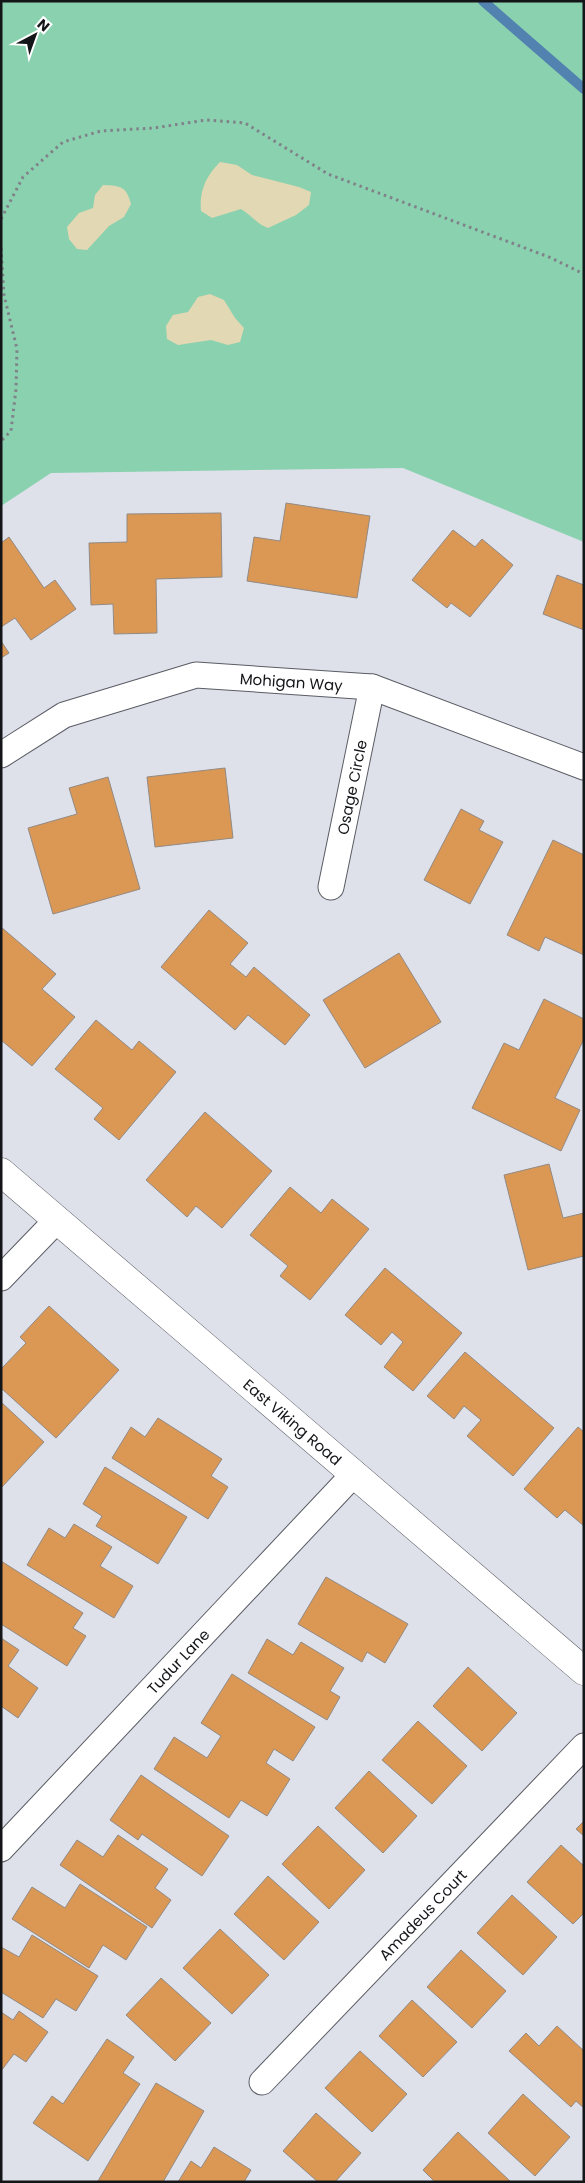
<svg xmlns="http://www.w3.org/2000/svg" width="585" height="2183" font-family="Poppins,sans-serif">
<rect width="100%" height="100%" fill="#dee1ea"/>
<path fill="#8ad1af" d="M1 1H584V542L403 468 51 473 1 506Z"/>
<g fill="#e2d8b3">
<path d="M220 162 237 165 252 175 299 187 311 192 309 205 296 215 268 228C257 224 251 215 241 209L212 218 201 211C199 191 206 176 220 162Z"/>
<path d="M103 185C121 186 126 186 131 204L124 217 109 226 87 250 77 249 69 239 67 227 79 213 93 208 95 195Z"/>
<path d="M210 294 224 300 235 318 244 328 240 342 228 345 211 340 178 345 167 339 166 326 173 315 188 312 198 297Z"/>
</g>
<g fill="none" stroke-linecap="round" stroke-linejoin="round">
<path stroke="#5282b0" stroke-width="10" d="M483 1 584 89"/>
</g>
<g fill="#db9754" stroke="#928a84">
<path d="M286 503 370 516 357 598 247 581 254 537 280 541Z"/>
<path d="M221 513 222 577 156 579 157 633 114 634 113 604 91 605 89 543 127 542V514Z"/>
<path d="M453 530 475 547 482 539 513 565 470 617 451 603 447 608 412 580Z"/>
<path d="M9 537 44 588 55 580 76 609 31 640 15 618 1 627V543Z"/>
<path d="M557 575 584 585V630L543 614Z"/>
<path d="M1 641 9 653 1 658Z"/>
<path d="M225 768 233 838 155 847 147 777Z"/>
<path d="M108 777 140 889 53 914 28 828 77 814 69 788Z"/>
<path d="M461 809 484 821 479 830 503 842 470 904 424 880Z"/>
<path d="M553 840 584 855V955L545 937 539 951 507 935Z"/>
<path d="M209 910 248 943 230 964 246 977 254 967 310 1015 285 1045 248 1015 235 1030 161 967Z"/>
<path d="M1 927 56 974 42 989 75 1017 32 1066 1 1040Z"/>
<path d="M399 953 441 1022 365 1068 323 1000Z"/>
<path d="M544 999 584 1019V1039L555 1098 580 1110 561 1151 472 1108 504 1043 519 1050Z"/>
<path d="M96 1020 132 1050 139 1041 176 1072 119 1140 94 1119 103 1108 55 1069Z"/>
<path d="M205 1112 272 1171 222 1228 196 1206 187 1217 146 1180Z"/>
<path d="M549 1164 563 1218 584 1213V1256L528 1270 504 1175Z"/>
<path d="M290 1187 321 1213 332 1199 369 1229 310 1300 280 1276 288 1266 250 1235Z"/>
<path d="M385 1268 462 1333 413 1391 384 1367 403 1342 392 1332 381 1345 345 1315Z"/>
<path d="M49 1306 119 1370 56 1438 1 1388V1369L26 1343 20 1337Z"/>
<path d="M465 1352 554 1428 513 1476 467 1436 481 1420 464 1406 454 1419 427 1396Z"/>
<path d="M1 1402 44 1442 1 1488Z"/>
<path d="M158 1418 222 1459 211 1476 228 1487 208 1519 112 1458 131 1427 145 1437Z"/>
<path d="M578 1427 584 1432V1526L565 1510 557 1518 524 1489Z"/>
<path d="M105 1467 187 1517 158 1564 96 1526 102 1516 83 1504Z"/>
<path d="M74 1524 112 1547 100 1566 133 1586 114 1618 27 1565 49 1528 65 1538Z"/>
<path d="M1 1561 83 1613 73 1628 86 1636 67 1666 1 1624Z"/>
<path d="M326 1577 408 1624 385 1663 367 1652 362 1662 298 1624Z"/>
<path d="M1 1638 19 1650 8 1666 38 1688 18 1718 1 1706Z"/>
<path d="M267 1639 293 1655 301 1642 344 1668 330 1691 340 1697 327 1720 248 1673Z"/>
<path d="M468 1667 517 1713 482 1751 433 1706Z"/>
<path d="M232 1674 315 1727 293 1761 274 1749 266 1763 290 1779 267 1816 241 1800 229 1818 154 1769 174 1737 207 1758 221 1736 201 1723Z"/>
<path d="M418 1721 467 1766 432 1804 382 1760Z"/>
<path d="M369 1771 417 1816 383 1853 335 1808Z"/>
<path d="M141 1775 229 1836 202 1876 142 1834 138 1840 110 1820Z"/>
<path d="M584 1821V1836L576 1829Z"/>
<path d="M318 1826 365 1870 329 1909 282 1864Z"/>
<path d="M118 1835 168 1869 155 1888 171 1900 152 1928 60 1865 77 1840 103 1857Z"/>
<path d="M561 1845 584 1866V1913L573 1924 527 1882Z"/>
<path d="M268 1876 319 1922 284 1960 234 1914Z"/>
<path d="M80 1884 147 1927 126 1960 103 1945 89 1968 12 1919 32 1887 65 1908Z"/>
<path d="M512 1895 557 1937 523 1975 477 1933Z"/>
<path d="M220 1929 269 1975 232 2014 183 1968Z"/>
<path d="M32 1935 98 1976 76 2011 56 1999 43 2018 1 1992V1947L19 1957Z"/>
<path d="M461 1950 506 1991 472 2028 427 1987Z"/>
<path d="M161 1978 211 2023 175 2061 126 2015Z"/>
<path d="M412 2000 457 2042 423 2077 379 2036Z"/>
<path d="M19 2011 48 2032 26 2062 14 2054 1 2071V2012L13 2020Z"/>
<path d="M557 2026 584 2051V2108L576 2101 571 2107 509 2051 526 2033 539 2046Z"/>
<path d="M107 2039 134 2057 123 2073 140 2084 88 2161 33 2123 52 2096 63 2104Z"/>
<path d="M360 2051 407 2094 372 2132 325 2088Z"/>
<path d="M156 2083 204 2111 163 2182H100L98 2181Z"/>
<path d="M523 2094 570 2137 535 2176 488 2133Z"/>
<path d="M316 2113 361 2153 335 2182H318L283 2151Z"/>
<path d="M458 2132 511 2182H435L423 2170Z"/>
<path d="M214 2147 251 2170 244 2182H178L191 2161 201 2168Z"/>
</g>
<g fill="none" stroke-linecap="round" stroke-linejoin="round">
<defs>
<g id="street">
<path id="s1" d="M1 755 64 715 196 675 372 687 584 767"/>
<path id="s2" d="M331 887 372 687"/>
<path d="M1 1278 57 1220"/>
<path id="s3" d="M1 1849 354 1474"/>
<path id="s4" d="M262 2082 584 1746"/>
</g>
<g id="secondary">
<path id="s5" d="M1 1172 584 1671"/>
</g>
</defs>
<use href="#street" stroke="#5a5c64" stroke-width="27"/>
<use href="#secondary" stroke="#5a5c64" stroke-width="29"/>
<g stroke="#808289" stroke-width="3" stroke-dasharray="2.5 4" stroke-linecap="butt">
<path d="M1 219 23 177 63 142 101 131 154 128 206 120 245 123 328 174 549 257 584 274"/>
<path d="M1 248 4 295 17 349 16 389 11 431 1 441"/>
</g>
<use href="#street" stroke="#fff" stroke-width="25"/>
<use href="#secondary" stroke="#fff" stroke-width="28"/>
</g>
<g text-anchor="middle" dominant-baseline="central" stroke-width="4" stroke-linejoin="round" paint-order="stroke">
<g font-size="15" fill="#141518" stroke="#fff">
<text stroke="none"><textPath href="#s1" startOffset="308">Mohigan Way</textPath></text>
<text stroke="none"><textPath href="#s2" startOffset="102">Osage Circle</textPath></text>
<text stroke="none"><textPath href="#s5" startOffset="384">East Viking Road</textPath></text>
<text stroke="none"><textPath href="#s3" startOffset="258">Tudur Lane</textPath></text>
<text stroke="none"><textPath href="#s4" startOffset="232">Amadeus Court</textPath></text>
</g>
</g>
<rect width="585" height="2183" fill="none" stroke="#141518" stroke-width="5"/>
<g transform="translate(35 35) rotate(41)" stroke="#ffffff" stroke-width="4" paint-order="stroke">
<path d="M0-4L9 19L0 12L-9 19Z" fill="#141518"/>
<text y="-8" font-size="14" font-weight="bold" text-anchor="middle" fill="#141518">N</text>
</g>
</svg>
